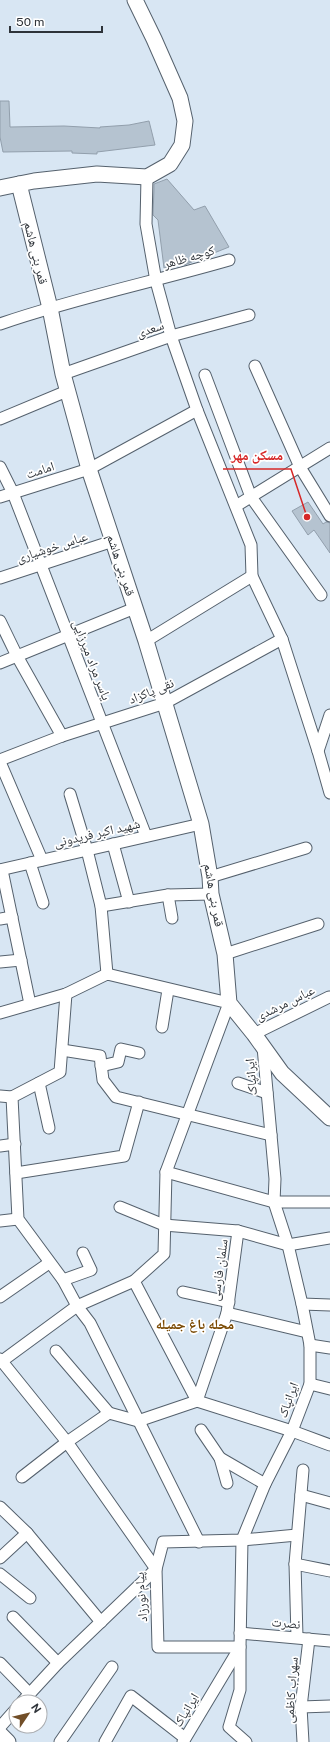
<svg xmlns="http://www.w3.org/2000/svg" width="330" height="1742" font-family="'Public Sans','Noto Naskh Arabic',sans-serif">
<rect width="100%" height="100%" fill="#d8e6f3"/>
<g fill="#b5c3d0" stroke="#929fac">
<path d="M0 101H9L10 127 64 126 100 128V127L129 125 149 121 155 145 97 152V154L72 153V151L3 152 0 137Z"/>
<path d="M167 179 194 210 205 206 229 247 184 265 196 260 164 268 158 220 153 215 154 189V184Z"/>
<path d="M308 502 323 524 326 522 330 523V553L314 530 308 535 292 511Z"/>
</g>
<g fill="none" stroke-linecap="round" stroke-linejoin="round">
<defs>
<g id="street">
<path d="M147 177 146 224 156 281 171 336 197 410 251 545 252 576 282 639 318 751 330 793"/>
<path d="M0 324C75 298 153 282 229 260"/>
<path d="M255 366 300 467 330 516"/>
<path d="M63 374 171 336 249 315"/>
<path d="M205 375 251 497 321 595"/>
<path d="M0 419 67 391"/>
<path d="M0 467 13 493 146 836"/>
<path d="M0 497 89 469 197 410"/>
<path d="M236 506 330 448"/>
<path d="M0 578 113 541"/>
<path d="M0 621 17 656 62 736"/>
<path d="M146 641 252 576"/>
<path d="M0 663 135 608"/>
<path d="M318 751 330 715"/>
<path d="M0 760 62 736 165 703 282 639"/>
<path d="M0 762 42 860"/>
<path d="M70 794 87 850 101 906 107 974"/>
<path d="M113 844 129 902"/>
<path d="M30 863 43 903"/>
<path d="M0 870 201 824"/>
<path d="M2 870 30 1004"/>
<path d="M210 877 306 848"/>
<path d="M168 895 172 918"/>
<path d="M101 906 168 895 211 894"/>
<path d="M0 919 12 917"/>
<path d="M225 954 318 924"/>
<path d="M0 962 21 960"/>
<path d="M66 994 60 1072 12 1097 18 1219 63 1280 77 1306 90 1323 199 1542"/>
<path d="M0 1013 66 994 107 974 229 1003 166 1172 164 1254 134 1281 77 1306 2 1361"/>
<path d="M162 1027 168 990"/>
<path d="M254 1034 329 997"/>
<path d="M62 1050 100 1056 103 1080 116 1097 271 1135"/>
<path d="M101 1066 118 1062 121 1049 139 1053"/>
<path d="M39 1083 49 1128"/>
<path d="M238 1083 267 1093"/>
<path d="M0 1096 12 1097"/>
<path d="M0 1146 15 1144"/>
<path d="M166 1172 274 1202H330"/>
<path d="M16 1173 124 1156 139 1102"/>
<path d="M120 1207 164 1225 238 1231 288 1245 330 1238"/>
<path d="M0 1221 18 1219"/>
<path d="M63 1280 91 1270 83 1253"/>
<path d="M134 1281 197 1401 292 1431 330 1445"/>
<path d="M183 1292 229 1302"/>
<path d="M0 1297 49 1263"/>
<path d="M302 1304 330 1305"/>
<path d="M227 1313 307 1332"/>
<path d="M310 1345 330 1348"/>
<path d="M56 1351 109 1413"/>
<path d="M0 1359 67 1442 156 1569 158 1647H240V1690L229 1727 246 1742"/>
<path d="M310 1384 330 1389"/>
<path d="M201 1430 220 1458 227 1483"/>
<path d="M220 1458 265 1484"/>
<path d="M22 1477 67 1442 109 1413 138 1421 197 1401 227 1313 238 1231"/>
<path d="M301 1495 330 1503"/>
<path d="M0 1507 27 1533 101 1622"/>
<path d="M0 1558 27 1533"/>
<path d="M295 1564 330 1571"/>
<path d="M0 1574 30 1598"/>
<path d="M13 1617 58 1663"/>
<path d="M240 1633 330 1641"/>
<path d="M297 1637 295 1564 303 1470"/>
<path d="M0 1663 30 1694"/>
<path d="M22 1702 58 1663 156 1569 163 1542 242 1540 297 1535"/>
<path d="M301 1707 330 1706"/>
<path d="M0 1727 16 1709"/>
<path d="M60 1742 112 1667"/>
<path d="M105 1742 131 1696 185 1738"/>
<path d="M183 1742 240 1647 242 1540 265 1484 292 1431 310 1384V1345L302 1304 288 1245 274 1202 275 1179 263 1047"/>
<path d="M303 1742 301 1707 309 1639"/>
</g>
<g id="secondary">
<path d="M135 0 154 39 180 98 185 121 182 145 170 164 147 177 97 174 34 181 19 184 50 308 63 374 89 469 146 641 201 824 210 877 211 894 225 954 229 1003 254 1034 282 1073 330 1118"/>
<path d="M0 188 19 184"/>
<path d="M0 1734 8 1742"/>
</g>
</defs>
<use href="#street" stroke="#55616d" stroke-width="13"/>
<use href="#secondary" stroke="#55616d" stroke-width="17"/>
<use href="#street" stroke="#fff" stroke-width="11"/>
<use href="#secondary" stroke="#fff" stroke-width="15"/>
</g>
<g text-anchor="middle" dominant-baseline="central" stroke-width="3.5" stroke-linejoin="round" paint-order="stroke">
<g font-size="13" fill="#2e3339" stroke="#fff">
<text transform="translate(36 253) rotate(76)">قمر بنی هاشم</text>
<text transform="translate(189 257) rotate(-16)">کوچه ظاهر</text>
<text transform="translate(150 329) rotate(-19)">سعدی</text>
<text transform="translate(40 470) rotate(-18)">امامت</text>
<text transform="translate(52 547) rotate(-18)">عباس خوشیاری</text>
<text transform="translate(121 565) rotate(72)">قمر بنی هاشم</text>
<text transform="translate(92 660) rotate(69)">یاسر مراد میرزایی</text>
<text transform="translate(151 691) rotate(-22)">نقی پاکزاد</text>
<text transform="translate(97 833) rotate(-13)">شهید اکبر فریدونی</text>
<text transform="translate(214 895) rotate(80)">قمر بنی هاشم</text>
<text transform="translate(285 1003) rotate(-26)">عباس مرشدی</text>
<text transform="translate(251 1077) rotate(-95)">ایرانپاک</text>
<text transform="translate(219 1270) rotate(-82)">سلمان فارسی</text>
<text transform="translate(288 1400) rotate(-70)">ایرانپاک</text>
<text transform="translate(141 1597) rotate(-94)">پیام نورزاد</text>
<text transform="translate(286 1623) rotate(5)">نصرت</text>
<text transform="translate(291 1690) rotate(-86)">سهراب کاظمی</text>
<text transform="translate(186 1710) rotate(-59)">ایرانپاک</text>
</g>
<g font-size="14" font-weight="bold" fill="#794800" stroke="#fff">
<text x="195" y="1324">محله باغ‌ جمیله</text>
</g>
</g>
<path fill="none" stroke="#d62828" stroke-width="1.5" d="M307 517L291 469H223"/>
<circle fill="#d62828" stroke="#fff" stroke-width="1.5" cx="307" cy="517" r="4"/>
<g font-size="14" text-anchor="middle" font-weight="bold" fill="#d62828" stroke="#fff" stroke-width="3.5" stroke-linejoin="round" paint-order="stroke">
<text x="257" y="460">مسکن مهر</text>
</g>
<g transform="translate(28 1714) rotate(55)"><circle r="19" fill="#ffffff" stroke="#abadb0"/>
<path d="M0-3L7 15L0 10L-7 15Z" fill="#724f28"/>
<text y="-6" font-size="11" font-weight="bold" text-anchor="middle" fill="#2e3339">N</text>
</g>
<path d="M10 26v6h92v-6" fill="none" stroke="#2e3339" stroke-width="2"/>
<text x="16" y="26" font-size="12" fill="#2e3339" stroke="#ffffff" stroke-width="3" paint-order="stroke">50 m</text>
</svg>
